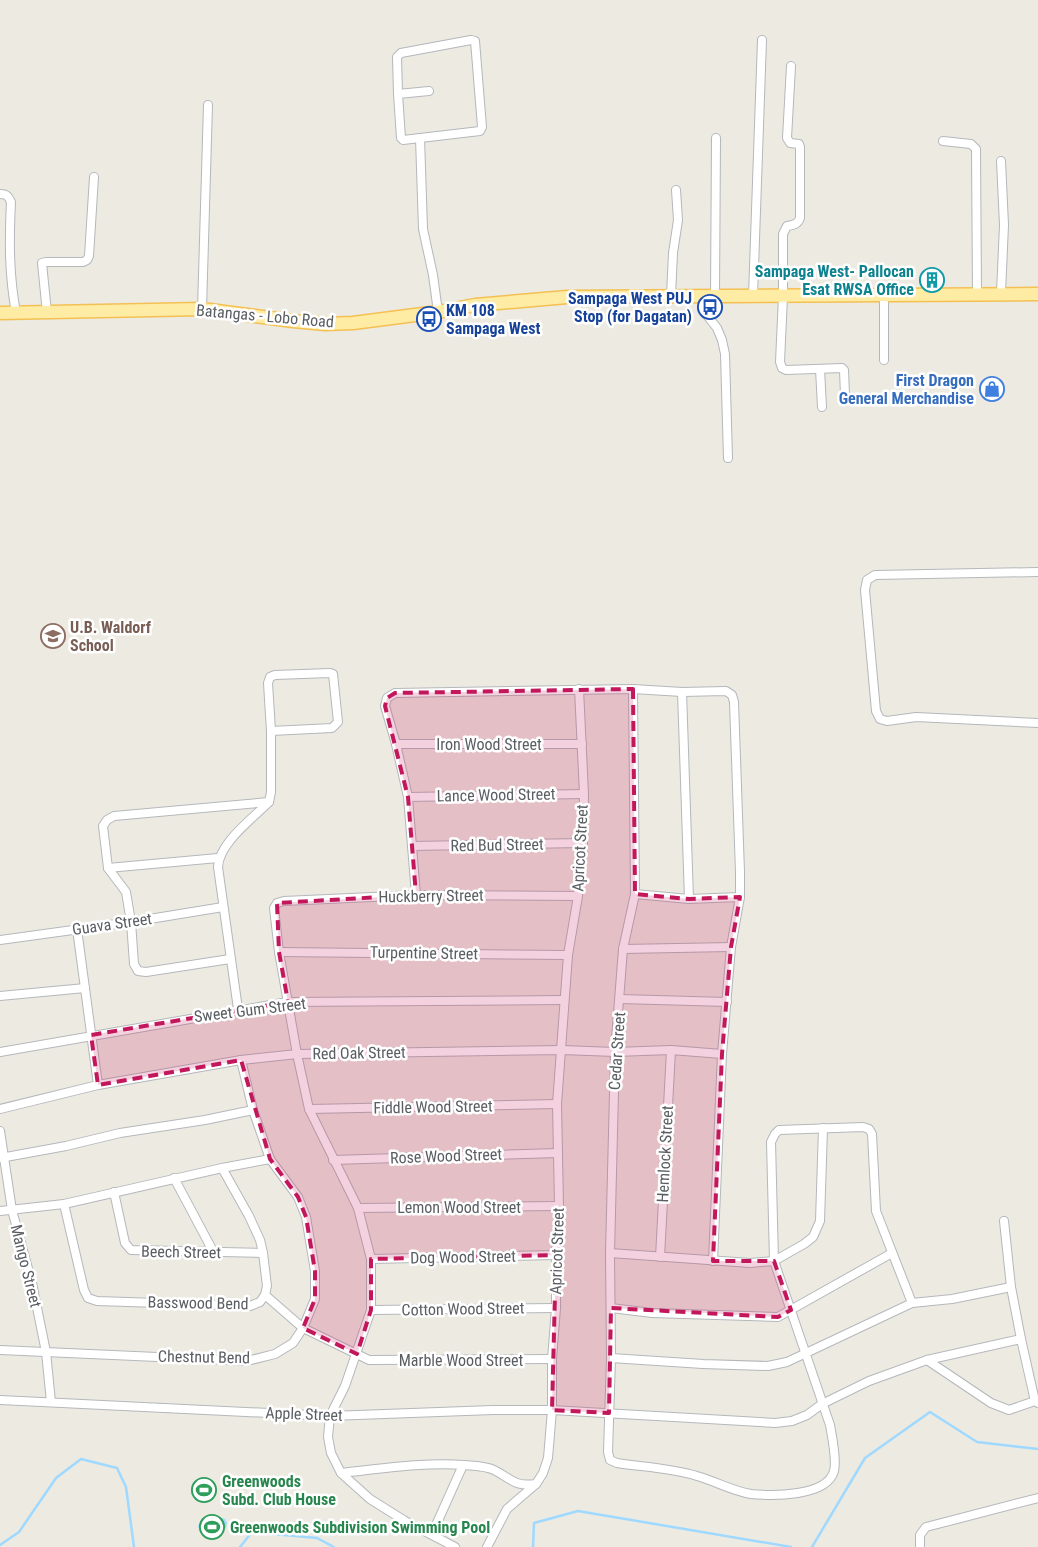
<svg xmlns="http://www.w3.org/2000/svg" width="1038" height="1547" font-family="'Roboto Condensed',sans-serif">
<rect width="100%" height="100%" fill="#edeae1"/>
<path fill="#9fd9ff" d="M219 1517 225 1519 227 1523 226 1528 222 1530H218L208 1536 200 1532 198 1526 201 1520 208 1518 216 1519Z"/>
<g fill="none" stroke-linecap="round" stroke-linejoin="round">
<g stroke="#9fd9ff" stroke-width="2.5">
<path d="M0 1545 19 1532 56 1478 81 1459 117 1468 126 1487 134 1547"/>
<path d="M240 1547 252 1532 317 1538 334 1547"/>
<path d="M533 1547 534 1523 578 1511 791 1547"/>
<path d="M812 1547 865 1458 930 1412 977 1442 1038 1449"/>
</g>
<defs>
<g id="street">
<path d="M471 40 475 41 482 127 480 131 403 140 401 138 398 94 397 57 401 53Z"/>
<path d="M791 66 787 138 790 143 799 144 800 147V218C798 224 794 225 787 226L783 234V296L780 362 782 368 786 370 842 368 844 370 845 395"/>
<path d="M398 94 429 91"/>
<path d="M420 138 423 229 433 275 438 312"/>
<path d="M943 141 971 144 976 149 977 294"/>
<path d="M0 194C7 194 8 196 11 202 9 242 9 274 16 313"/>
<path d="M1001 293 1004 225 1001 161"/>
<path d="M671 296 673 253 678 220 676 190"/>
<path d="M703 296 706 314 717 328 722 340 725 354 728 458"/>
<path d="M715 296 716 138"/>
<path d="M753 296 762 40"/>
<path d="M202 309 208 105"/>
<path d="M47 313 42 263 46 262H83L87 260 89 256 94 177"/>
<path d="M884 360V295"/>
<path d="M820 369 822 407"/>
<path d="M1038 572 875 575 867 580 865 590 876 711 880 719 887 721 916 717 1038 723"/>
<path d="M633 689 635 894 623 949 615 1052 610 1253 611 1358 608 1452 610 1460 617 1463C643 1467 671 1468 697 1476 715 1481 732 1491 751 1494 772 1496 827 1497 834 1471 837 1459 832 1437 830 1425L774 1261 771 1142 775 1134 779 1130 863 1127 869 1129 872 1134 876 1211 912 1303"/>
<path d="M682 692 689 899"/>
<path d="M396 744H582"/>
<path d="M408 797 584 794"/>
<path d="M412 846 583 843"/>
<path d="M108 868 218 858"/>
<path d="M635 894 689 899 740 897"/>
<path d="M416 895 408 797 396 744 385 706 387 698 395 693 633 689 682 692 726 691 732 695 734 702 740 872V897L731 947 722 1054 713 1261"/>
<path d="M578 896 416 895 284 901 277 903 274 908 279 952 297 1054 309 1109 358 1208 371 1259V1310L345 1386 330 1416 328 1437 331 1453 341 1473C380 1469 424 1462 464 1465 473 1466 486 1466 494 1470 512 1479 514 1487 536 1484L543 1473 548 1458 552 1410V1359L556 1308V1255L559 1206 557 1104 568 955 578 896 583 843 584 794 579 689"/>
<path d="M77 929 98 1085"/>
<path d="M0 940 131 922 223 907"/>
<path d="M623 949 731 947"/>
<path d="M279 952 568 955"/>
<path d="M230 959 146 972 138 971 134 964 131 922 126 892 108 868 103 826 107 820 114 816 269 802"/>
<path d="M0 996 85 988"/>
<path d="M620 999 727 1002"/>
<path d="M238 1009 218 867C219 843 252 819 269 802L271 792V731L268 683 270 677 275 675 330 673 333 674 338 722 332 728 271 731"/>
<path d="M0 1052 288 1002 564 1000"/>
<path d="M0 1109 98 1085 241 1060 297 1054 562 1050 615 1052 671 1050 722 1054"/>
<path d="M309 1109 557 1104"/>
<path d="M0 1131 12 1210 32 1283 46 1352 51 1402"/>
<path d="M0 1158 66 1146 120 1133 205 1120 253 1110"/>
<path d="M333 1160 558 1153"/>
<path d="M174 1178 214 1253"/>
<path d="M114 1192 125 1243 131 1250 263 1253"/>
<path d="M64 1204 84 1290 88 1298 97 1301 250 1306 260 1302 265 1295 267 1286 263 1253 260 1240 249 1216 222 1168"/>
<path d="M358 1208 559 1206"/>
<path d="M0 1211 64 1204 222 1168 270 1159"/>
<path d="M1004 1221 1011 1287 1021 1339 1035 1401 1038 1403"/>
<path d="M610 1253 750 1263 774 1261 804 1244 813 1237 820 1221 823 1128"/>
<path d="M660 1257 671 1050"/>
<path d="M371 1259 556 1255"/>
<path d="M265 1295 303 1328 369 1360 552 1359"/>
<path d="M611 1308 652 1313 778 1317 892 1253"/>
<path d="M371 1310 556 1308"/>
<path d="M0 1350 247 1361 275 1354 293 1343 303 1328 315 1299V1271L306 1217 298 1197 270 1159 253 1110 241 1060"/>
<path d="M611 1358 703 1364 768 1366 787 1362 912 1303 952 1299 1011 1287"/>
<path d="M927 1360 991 1403 1009 1410 1035 1401"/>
<path d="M0 1400 330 1416 493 1410H552L775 1423 792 1421 807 1415 822 1404 869 1381 927 1360 1021 1339"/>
<path d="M341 1473 370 1499 405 1521 455 1547"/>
<path d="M432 1534 463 1465"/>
<path d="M487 1547 507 1509 536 1484"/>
<path d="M920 1547V1535L926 1527 1038 1498"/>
</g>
<path id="primary" d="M0 313 202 309 293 321 325 324 353 323 438 312 475 305 567 297 1038 294"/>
</defs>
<use href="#street" stroke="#b4b8bc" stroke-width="10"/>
<use href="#primary" stroke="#f4c053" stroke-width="15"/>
<use href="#street" stroke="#fff" stroke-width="8"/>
<use href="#primary" stroke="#ffeca4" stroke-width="12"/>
</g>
<path fill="#c2185b" fill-opacity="0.2" stroke="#c2185b" stroke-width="4" stroke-dasharray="10 6" stroke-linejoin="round" d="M633 689 635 894 689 899 740 897 731 947 722 1054 713 1261H774L791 1310 778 1317 611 1308 609 1413 552 1410 556 1255 371 1259V1310L357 1354 303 1328 315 1299V1271L306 1217 298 1197 270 1159 241 1060 98 1085 91 1035 288 1002 279 952 277 903 416 895 408 797 385 706 387 698 395 693Z"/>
<defs>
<symbol id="building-ring" viewBox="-11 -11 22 22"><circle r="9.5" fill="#fff" stroke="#0f9aa8" stroke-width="1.5"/><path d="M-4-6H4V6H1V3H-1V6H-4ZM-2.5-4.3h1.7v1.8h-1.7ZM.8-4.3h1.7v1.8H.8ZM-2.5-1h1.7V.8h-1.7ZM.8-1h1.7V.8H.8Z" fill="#0f9aa8"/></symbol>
<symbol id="bus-ring" viewBox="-11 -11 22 22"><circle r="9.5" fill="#fff" stroke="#1a4fb4" stroke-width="1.5"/><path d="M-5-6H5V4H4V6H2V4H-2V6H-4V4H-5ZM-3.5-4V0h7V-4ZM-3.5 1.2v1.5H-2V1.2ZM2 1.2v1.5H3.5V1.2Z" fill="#1a4fb4"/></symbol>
<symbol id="shop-ring" viewBox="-11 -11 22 22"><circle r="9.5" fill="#fff" stroke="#3f7fe0" stroke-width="1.5"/><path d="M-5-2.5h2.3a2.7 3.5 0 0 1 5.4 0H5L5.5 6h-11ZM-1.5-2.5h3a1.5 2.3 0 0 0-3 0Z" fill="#3f7fe0"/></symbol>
<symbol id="school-ring" viewBox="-11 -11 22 22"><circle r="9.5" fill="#fff" stroke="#8d6e63" stroke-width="1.5"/><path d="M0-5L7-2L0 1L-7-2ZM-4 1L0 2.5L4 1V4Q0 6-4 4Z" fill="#8d6e63"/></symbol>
<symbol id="stadium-ring" viewBox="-11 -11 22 22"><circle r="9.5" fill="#fff" stroke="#2e9e5b" stroke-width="1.5"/><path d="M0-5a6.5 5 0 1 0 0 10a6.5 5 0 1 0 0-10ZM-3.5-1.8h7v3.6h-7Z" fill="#2e9e5b"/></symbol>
</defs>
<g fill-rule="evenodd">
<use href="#building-ring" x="918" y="266" width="28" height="28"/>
<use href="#bus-ring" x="696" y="293" width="28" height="28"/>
<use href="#bus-ring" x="415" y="305" width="28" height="28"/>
<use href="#shop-ring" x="978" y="375" width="28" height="28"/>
<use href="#school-ring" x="39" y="622" width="28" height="28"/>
<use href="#stadium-ring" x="190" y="1476" width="28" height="28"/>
<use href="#stadium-ring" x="198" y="1513" width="28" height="28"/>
</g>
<g text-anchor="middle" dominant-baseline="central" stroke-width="5" stroke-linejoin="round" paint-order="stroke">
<g font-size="16" font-weight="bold" fill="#0d838f" stroke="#fff" text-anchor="end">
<text x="914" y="271">Sampaga West- Pallocan<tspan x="914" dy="18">Esat RWSA Office</tspan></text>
</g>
<g font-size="16" font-weight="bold" fill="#164399" stroke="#fff" text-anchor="end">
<text x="692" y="298">Sampaga West PUJ<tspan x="692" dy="18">Stop (for Dagatan)</tspan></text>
<text x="446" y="310" text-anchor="start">KM 108<tspan x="446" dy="18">Sampaga West</tspan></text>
</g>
<g font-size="16" fill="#5a5e62" stroke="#fff">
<text transform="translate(265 316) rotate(5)">Batangas - Lobo Road</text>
<text x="489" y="744">Iron Wood Street</text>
<text transform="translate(496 795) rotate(-1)">Lance Wood Street</text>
<text transform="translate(497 845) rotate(-1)">Red Bud Street</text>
<text transform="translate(580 848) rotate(-87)">Apricot Street</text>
<text transform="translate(431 896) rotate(-1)">Huckberry Street</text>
<text transform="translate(112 924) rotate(-8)">Guava Street</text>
<text transform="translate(424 953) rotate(1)">Turpentine Street</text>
<text transform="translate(250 1010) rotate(-7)">Sweet Gum Street</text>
<text transform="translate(617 1051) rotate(-86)">Cedar Street</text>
<text transform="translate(359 1053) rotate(-1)">Red Oak Street</text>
<text transform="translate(433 1107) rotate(-1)">Fiddle Wood Street</text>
<text transform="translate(665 1154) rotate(-87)">Hemlock Street</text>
<text transform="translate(446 1156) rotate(-2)">Rose Wood Street</text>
<text x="459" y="1207">Lemon Wood Street</text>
<text transform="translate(557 1251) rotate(-88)">Apricot Street</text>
<text transform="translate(181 1252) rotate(1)">Beech Street</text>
<text transform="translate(463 1257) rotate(-1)">Dog Wood Street</text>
<text transform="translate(26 1266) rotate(76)">Mango Street</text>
<text transform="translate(198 1303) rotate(1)">Basswood Bend</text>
<text transform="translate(463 1309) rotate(-1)">Cotton Wood Street</text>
<text transform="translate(204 1357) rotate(1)">Chestnut Bend</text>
<text x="461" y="1360">Marble Wood Street</text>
<text transform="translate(304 1414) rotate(2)">Apple Street</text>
</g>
<g font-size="16" font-weight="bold" fill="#366cbe" stroke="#fff" text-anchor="end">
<text x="974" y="380">First Dragon<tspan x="974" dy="18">General Merchandise</tspan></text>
</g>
<g font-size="16" font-weight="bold" fill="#785e54" stroke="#fff" text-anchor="start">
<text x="70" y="627">U.B. Waldorf<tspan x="70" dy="18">School</tspan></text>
</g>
<g font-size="16" font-weight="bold" fill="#27864d" stroke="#fff" text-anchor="start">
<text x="222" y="1481">Greenwoods<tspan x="222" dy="18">Subd. Club House</tspan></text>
<text x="230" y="1527">Greenwoods Subdivision Swimming Pool</text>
</g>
</g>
</svg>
